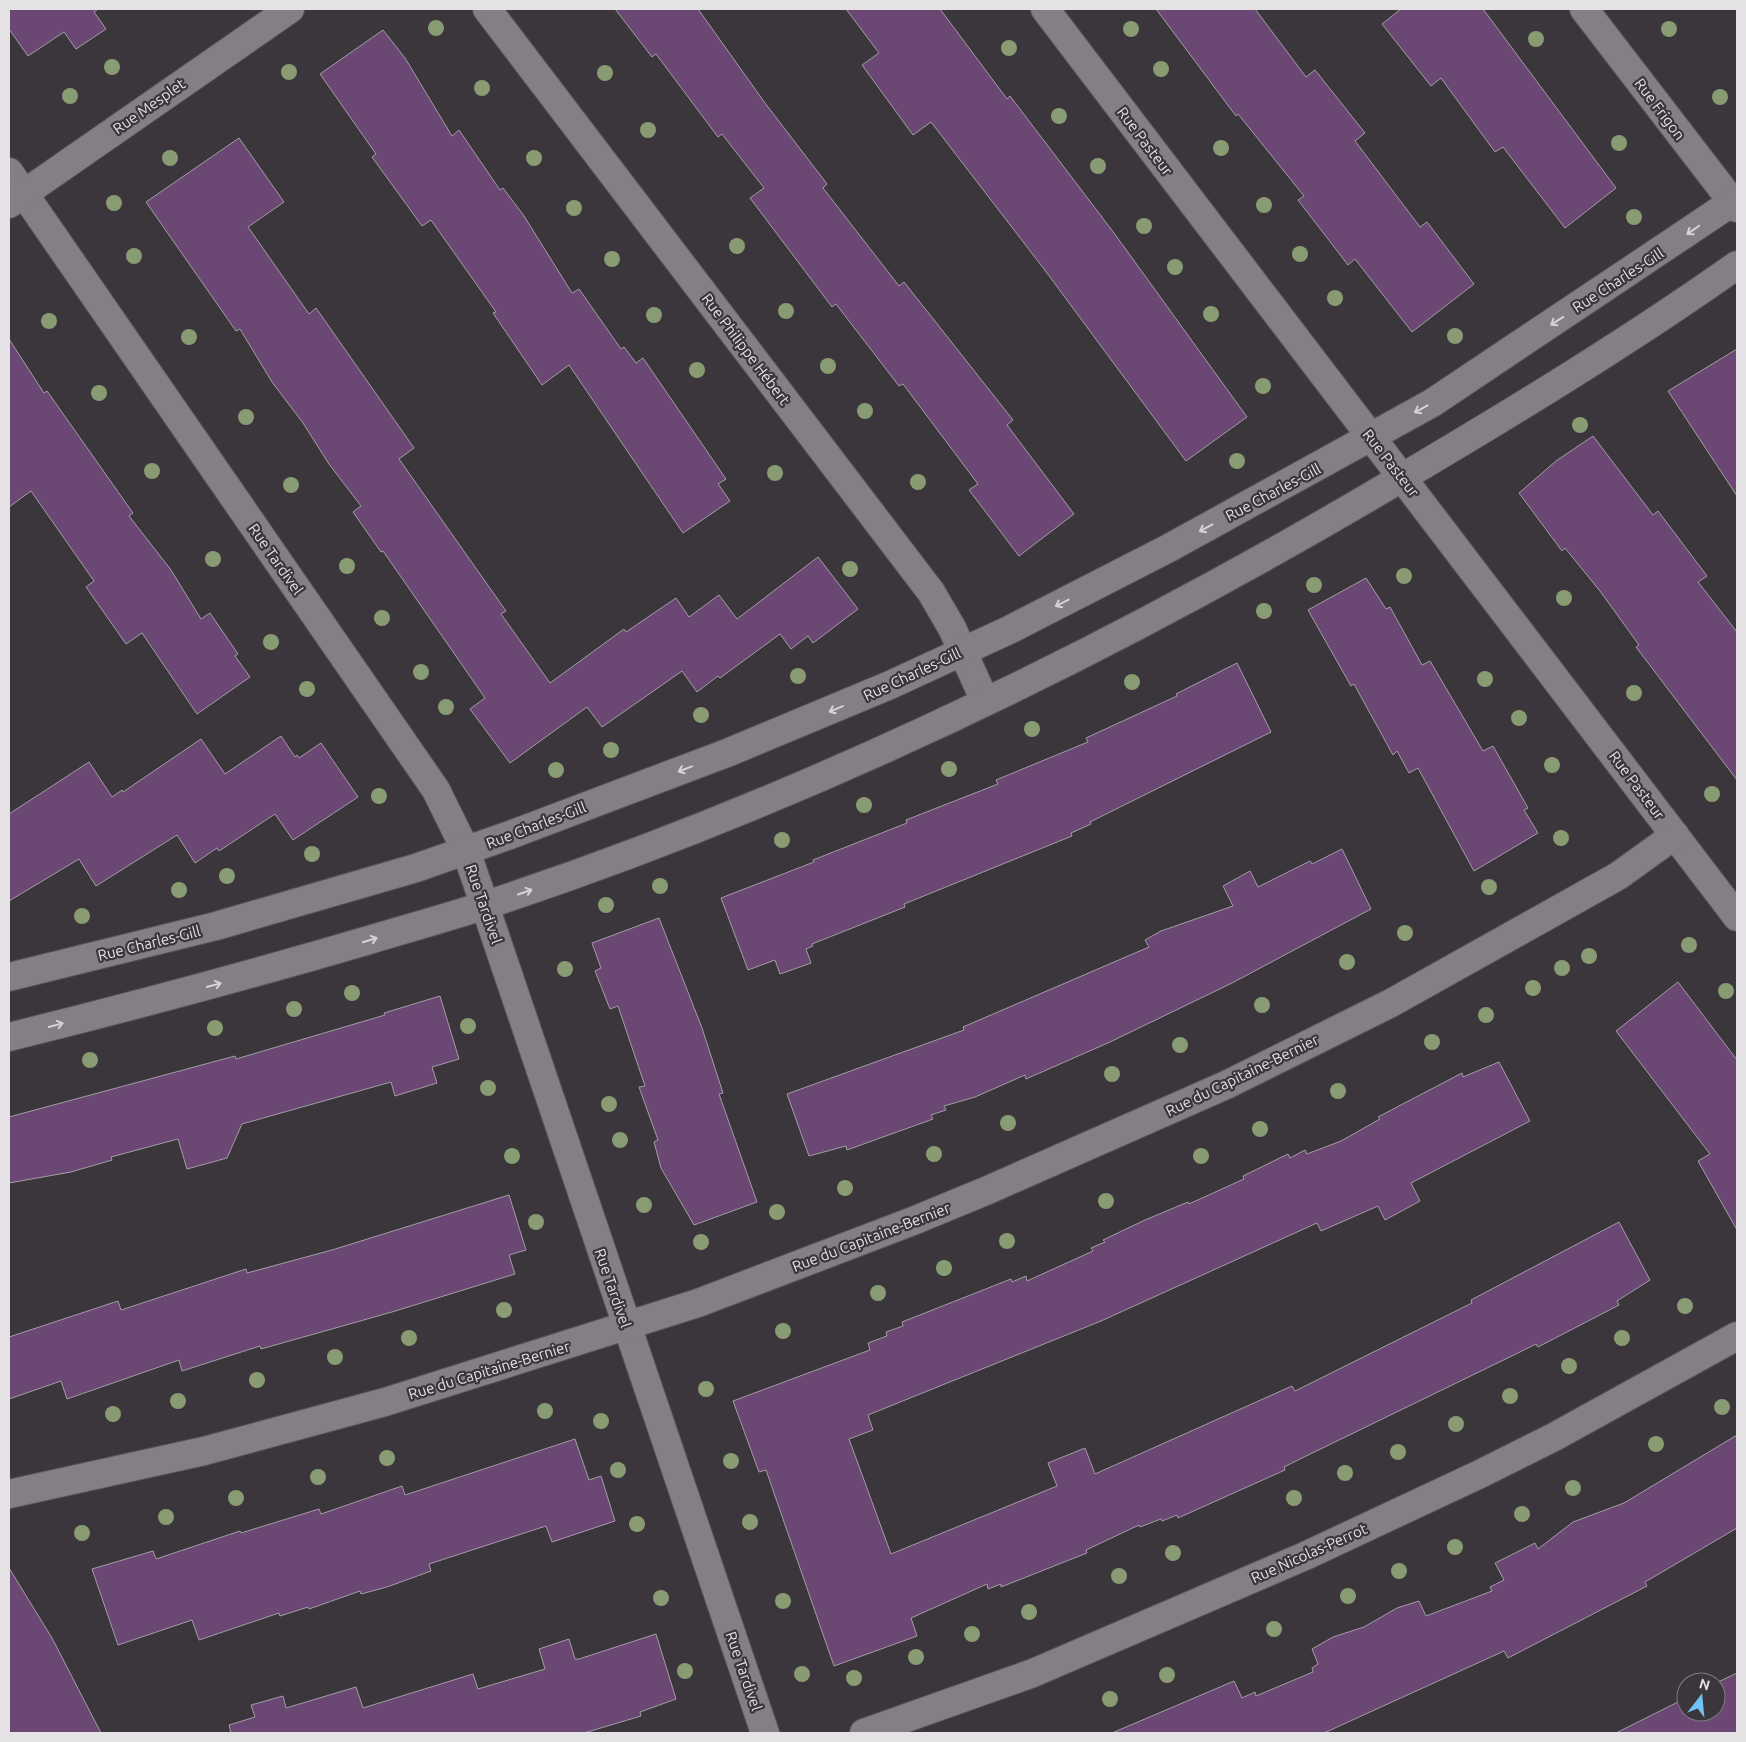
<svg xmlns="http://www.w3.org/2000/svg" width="1746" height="1742" font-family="Ubuntu,sans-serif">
<rect width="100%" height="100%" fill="#3b353c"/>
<g fill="#6b4874" stroke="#a39da5">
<path d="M9 9H98L94 12 106 29 76 49 64 32 28 56 9 29Z"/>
<path d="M615 9H698L765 103 827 184 823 188 899 286 904 282 1013 420 1007 425 1074 514 1019 556 969 490 978 484 903 384 899 386 836 304 832 307 750 198 764 188 722 134 718 137 656 54 652 57Z"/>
<path d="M846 9H940L1007 99 1010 96 1114 233 1247 417 1186 461 1044 269 931 122 913 135 862 65 879 53Z"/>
<path d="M1156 9H1255L1306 77 1315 70 1365 133 1355 141 1420 227 1427 222 1474 284 1412 332 1355 259 1348 265 1298 200 1304 196 1238 114 1236 116Z"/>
<path d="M1401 9H1483L1616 188 1565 228 1503 147 1495 152 1441 78 1431 86 1382 24Z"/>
<path d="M383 30 405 58 452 136 459 130 500 190 503 188 524 216 572 293 579 289 621 349 624 347 636 363 643 358 726 479 718 484 730 501 683 533 569 365 542 385 493 313 496 312 431 220 422 226 372 157 376 154 320 74Z"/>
<path d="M239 138 284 202 248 227 309 314 316 308 414 448 399 459 506 611 501 614 550 683 624 629 626 632 676 598 689 617 719 595 737 619 818 557 858 609 813 643 808 636 791 649 780 634 720 678 718 676 697 692 682 671 602 727 587 707 510 763 470 709 485 698 383 551 381 552 353 512 361 506 329 464 303 423 272 382 240 329 236 331 146 202Z"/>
<path d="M9 339 44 393 47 391 133 513 129 516 171 570 201 619 210 613 238 654 235 656 250 677 197 714 142 633 126 644 86 587 94 581 31 491 9 507Z"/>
<path d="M1737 349V496L1668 391Z"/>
<path d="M1593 436 1653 515 1658 511 1707 576 1698 582 1737 632V780L1636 647 1639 645 1600 591 1565 548 1562 551 1519 493 1556 461Z"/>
<path d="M1366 578 1386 609 1390 607 1422 665 1430 661 1483 751 1493 746 1528 808 1524 810 1538 833 1474 871 1418 768 1409 773 1397 751 1393 755 1354 684 1351 686 1308 610Z"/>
<path d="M1237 663 1271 732 1090 822 1091 824 1071 833 1072 836 904 904 905 907 812 944 813 946 806 949 811 963 780 974 775 960 748 970 721 898 814 862 813 860 907 823 906 820 998 784 996 780 1088 742 1086 738 1177 696 1176 694Z"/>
<path d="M281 736 295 757 297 755 299 758 321 743 358 797 293 840 275 814 219 851 217 848 195 863 177 835 96 886 79 859 9 901V814L89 762 112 797 122 790 123 792 201 739 225 774Z"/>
<path d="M1342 849 1371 909 1232 983 1110 1042 1026 1079 1025 1075 975 1097 944 1106 946 1110 931 1115 933 1119 847 1150 846 1146 809 1156 787 1094 964 1030 963 1027 1149 947 1145 940 1161 931 1233 906 1223 886 1250 871 1258 887 1310 861 1312 864Z"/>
<path d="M659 918 702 1028 723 1093 719 1094 757 1202 694 1225 661 1168 654 1142 658 1140 639 1087 645 1086 618 1006 610 1009 595 971 601 968 592 943Z"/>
<path d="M1678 982 1737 1060V1230L1698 1161 1710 1154 1616 1031Z"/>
<path d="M440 996 459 1059 432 1067 437 1083 395 1096 391 1082 242 1124 227 1158 187 1169 178 1139 111 1157 112 1160 71 1172 9 1183V1117L235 1056 236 1059 385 1015 384 1013Z"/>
<path d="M1499 1062 1530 1121 1411 1183 1420 1201 1385 1220 1378 1206 1321 1231 1317 1223 1101 1321 868 1415 873 1430 849 1439 891 1554 1057 1486 1048 1463 1085 1448 1095 1474 1292 1386 1295 1391 1472 1303 1471 1300 1619 1222 1650 1280 1617 1301 1619 1305 1538 1347 1536 1344 1520 1352 1300 1459 1284 1467 1285 1470 1178 1518 1177 1515 1162 1521 1161 1519 1140 1527 1139 1525 1086 1550 1087 1553 1001 1587V1584L988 1589 987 1584 911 1618 917 1636 834 1666 766 1470 759 1472 733 1401 870 1350 868 1343 887 1336 886 1332 903 1326 902 1322 1011 1279 1012 1282 1026 1276 1027 1281 1093 1251 1091 1248 1105 1242 1103 1240 1145 1220 1188 1202 1189 1204 1244 1179 1243 1176 1288 1154 1290 1158 1305 1150 1307 1154 1341 1141 1380 1119 1378 1117 1462 1073 1463 1077Z"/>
<path d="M509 1195 526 1250 509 1255 515 1274 392 1312 261 1349 260 1346 182 1371 179 1360 67 1399 61 1381 9 1399V1337L118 1301 121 1310 246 1269 247 1273 332 1250Z"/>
<path d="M1737 1435V1528L1645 1582 1647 1586 1508 1658 1504 1651 1324 1733H1112L1234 1681 1242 1698 1255 1692 1256 1696 1313 1672 1312 1668 1318 1664 1312 1649 1333 1637 1364 1627 1397 1608 1419 1601 1426 1616 1492 1591 1490 1587 1504 1580 1495 1563 1535 1543 1538 1549 1573 1522 1624 1503Z"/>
<path d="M575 1439 589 1480 601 1476 615 1521 552 1542 546 1526 429 1564 431 1571 387 1587 361 1594 360 1591 309 1609 308 1607 280 1616 279 1613 199 1640 192 1620 118 1645 92 1569 153 1551 156 1559 240 1531 241 1533 319 1509 321 1514 402 1486 405 1495Z"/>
<path d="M9 1568 52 1638 101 1733H9Z"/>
<path d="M656 1634 676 1699 640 1712 641 1716 584 1733H231L229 1725 255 1717 251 1705 283 1696 286 1708 356 1687 363 1708 473 1674 478 1689 545 1669 539 1649 569 1639 575 1659H579Z"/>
<path d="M1737 1673V1733H1616L1686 1698V1712H1716V1683Z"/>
</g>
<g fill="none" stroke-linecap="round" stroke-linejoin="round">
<defs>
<g id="minor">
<path d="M487 9 931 592 952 628 985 701"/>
<path d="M1045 9C1275 312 1507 613 1737 917"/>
<path d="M1584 9 1737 208"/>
<path d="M9 172 436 790 466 851 485 906 765 1733"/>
<path d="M9 204 290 9"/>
<path d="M9 977 216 926 416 868 510 835 727 753 890 685 1009 630 1169 548 1432 403 1737 199"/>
<path d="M9 1037C130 1007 250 975 369 940 409 928 449 917 489 904 807 799 1110 651 1398 480 1513 412 1628 342 1737 265"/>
<path d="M9 1494 204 1451 385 1402 698 1303 913 1221 988 1190 1226 1085 1391 1003 1618 876 1675 835"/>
<path d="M864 1733 1033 1673 1305 1556 1480 1474 1554 1437 1737 1336"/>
</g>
</defs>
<use href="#minor" stroke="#59545a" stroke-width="30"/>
<use href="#minor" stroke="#847e86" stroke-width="28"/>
</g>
<g fill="#899b72">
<circle cx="436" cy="28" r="8"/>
<circle cx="1131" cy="29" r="8"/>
<circle cx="1669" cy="29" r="8"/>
<circle cx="1536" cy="39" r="8"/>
<circle cx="1009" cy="48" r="8"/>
<circle cx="112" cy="67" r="8"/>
<circle cx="1161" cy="69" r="8"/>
<circle cx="289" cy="72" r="8"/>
<circle cx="605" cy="73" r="8"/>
<circle cx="482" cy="88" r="8"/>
<circle cx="70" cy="96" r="8"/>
<circle cx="1720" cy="97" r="8"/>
<circle cx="1059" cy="116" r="8"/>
<circle cx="648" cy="130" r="8"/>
<circle cx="1619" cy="143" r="8"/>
<circle cx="1221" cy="148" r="8"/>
<circle cx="170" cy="158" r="8"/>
<circle cx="534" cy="158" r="8"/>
<circle cx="1098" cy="166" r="8"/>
<circle cx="114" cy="203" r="8"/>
<circle cx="1264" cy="205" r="8"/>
<circle cx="574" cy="208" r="8"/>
<circle cx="1634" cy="217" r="8"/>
<circle cx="1144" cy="226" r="8"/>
<circle cx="737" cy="246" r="8"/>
<circle cx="1300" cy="254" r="8"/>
<circle cx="134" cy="256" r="8"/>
<circle cx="612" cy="259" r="8"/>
<circle cx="1175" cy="267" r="8"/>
<circle cx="1335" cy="298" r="8"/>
<circle cx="786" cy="311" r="8"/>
<circle cx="1211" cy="314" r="8"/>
<circle cx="654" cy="315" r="8"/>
<circle cx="49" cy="321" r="8"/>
<circle cx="1455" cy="336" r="8"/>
<circle cx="189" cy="337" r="8"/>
<circle cx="828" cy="366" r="8"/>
<circle cx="697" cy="370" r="8"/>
<circle cx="1263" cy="386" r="8"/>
<circle cx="99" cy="393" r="8"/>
<circle cx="865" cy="411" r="8"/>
<circle cx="246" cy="417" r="8"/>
<circle cx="1580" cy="425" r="8"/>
<circle cx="1237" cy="461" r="8"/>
<circle cx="152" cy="471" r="8"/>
<circle cx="775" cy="473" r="8"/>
<circle cx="918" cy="482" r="8"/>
<circle cx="291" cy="485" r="8"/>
<circle cx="213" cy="559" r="8"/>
<circle cx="347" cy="566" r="8"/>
<circle cx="850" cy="569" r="8"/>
<circle cx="1404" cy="576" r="8"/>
<circle cx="1314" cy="585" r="8"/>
<circle cx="1564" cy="598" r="8"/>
<circle cx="1264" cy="611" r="8"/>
<circle cx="382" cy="618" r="8"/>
<circle cx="271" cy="642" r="8"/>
<circle cx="421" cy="672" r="8"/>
<circle cx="798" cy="676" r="8"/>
<circle cx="1485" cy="679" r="8"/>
<circle cx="1132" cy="682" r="8"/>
<circle cx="307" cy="689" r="8"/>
<circle cx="1634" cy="693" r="8"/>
<circle cx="446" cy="707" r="8"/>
<circle cx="701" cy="715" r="8"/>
<circle cx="1519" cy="718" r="8"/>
<circle cx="1032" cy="729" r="8"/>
<circle cx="611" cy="750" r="8"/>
<circle cx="1552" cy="765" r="8"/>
<circle cx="949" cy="769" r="8"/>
<circle cx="556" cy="770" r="8"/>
<circle cx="1712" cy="794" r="8"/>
<circle cx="379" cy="796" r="8"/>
<circle cx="864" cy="805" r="8"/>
<circle cx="1561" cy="838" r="8"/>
<circle cx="782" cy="840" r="8"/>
<circle cx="312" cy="854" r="8"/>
<circle cx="227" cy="876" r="8"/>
<circle cx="660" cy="886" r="8"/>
<circle cx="1489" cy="887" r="8"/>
<circle cx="179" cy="890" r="8"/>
<circle cx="606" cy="905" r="8"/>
<circle cx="82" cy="916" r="8"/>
<circle cx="1405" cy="933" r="8"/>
<circle cx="1689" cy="945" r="8"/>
<circle cx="1589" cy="956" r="8"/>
<circle cx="1347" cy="962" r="8"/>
<circle cx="1562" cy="968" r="8"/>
<circle cx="565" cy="969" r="8"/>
<circle cx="1533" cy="988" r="8"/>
<circle cx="1726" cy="991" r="8"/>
<circle cx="352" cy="993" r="8"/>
<circle cx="1262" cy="1005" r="8"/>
<circle cx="294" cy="1009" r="8"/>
<circle cx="1486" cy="1015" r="8"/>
<circle cx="468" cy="1026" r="8"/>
<circle cx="215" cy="1028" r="8"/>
<circle cx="1432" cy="1042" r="8"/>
<circle cx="1180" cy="1045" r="8"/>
<circle cx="90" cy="1060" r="8"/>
<circle cx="1112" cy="1074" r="8"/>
<circle cx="488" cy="1088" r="8"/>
<circle cx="1338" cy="1091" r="8"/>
<circle cx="609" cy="1104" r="8"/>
<circle cx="1008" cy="1123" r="8"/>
<circle cx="1260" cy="1129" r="8"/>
<circle cx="620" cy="1140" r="8"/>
<circle cx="934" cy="1154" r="8"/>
<circle cx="512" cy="1156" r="8"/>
<circle cx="1201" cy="1156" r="8"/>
<circle cx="845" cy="1188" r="8"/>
<circle cx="1106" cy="1201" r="8"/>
<circle cx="644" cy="1205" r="8"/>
<circle cx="777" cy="1212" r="8"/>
<circle cx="536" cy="1222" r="8"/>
<circle cx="1007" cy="1241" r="8"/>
<circle cx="701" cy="1242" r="8"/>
<circle cx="944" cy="1268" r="8"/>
<circle cx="878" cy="1293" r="8"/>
<circle cx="1685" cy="1306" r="8"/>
<circle cx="504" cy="1310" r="8"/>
<circle cx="783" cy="1331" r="8"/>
<circle cx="409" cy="1338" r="8"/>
<circle cx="1622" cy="1338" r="8"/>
<circle cx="335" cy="1357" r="8"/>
<circle cx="1569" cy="1366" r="8"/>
<circle cx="257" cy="1380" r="8"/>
<circle cx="706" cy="1389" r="8"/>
<circle cx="1510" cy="1396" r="8"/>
<circle cx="178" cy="1401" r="8"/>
<circle cx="1722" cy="1407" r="8"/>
<circle cx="545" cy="1411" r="8"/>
<circle cx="113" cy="1414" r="8"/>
<circle cx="601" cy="1421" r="8"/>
<circle cx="1456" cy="1424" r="8"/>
<circle cx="1656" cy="1444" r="8"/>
<circle cx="1398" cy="1452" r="8"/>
<circle cx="387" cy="1458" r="8"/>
<circle cx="731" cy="1461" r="8"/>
<circle cx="618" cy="1470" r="8"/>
<circle cx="1345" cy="1473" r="8"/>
<circle cx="318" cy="1477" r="8"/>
<circle cx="1573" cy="1488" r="8"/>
<circle cx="236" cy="1498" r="8"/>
<circle cx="1294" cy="1498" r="8"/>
<circle cx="1522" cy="1514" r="8"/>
<circle cx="166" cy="1517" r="8"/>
<circle cx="750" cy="1522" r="8"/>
<circle cx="637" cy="1524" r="8"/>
<circle cx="82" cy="1533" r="8"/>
<circle cx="1455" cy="1547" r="8"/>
<circle cx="1173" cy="1553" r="8"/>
<circle cx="1399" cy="1571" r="8"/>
<circle cx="1119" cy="1576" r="8"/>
<circle cx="1348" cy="1596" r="8"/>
<circle cx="661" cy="1598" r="8"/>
<circle cx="783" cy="1601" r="8"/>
<circle cx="1029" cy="1612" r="8"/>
<circle cx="1274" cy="1629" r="8"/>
<circle cx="972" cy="1634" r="8"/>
<circle cx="916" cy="1657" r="8"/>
<circle cx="685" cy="1671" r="8"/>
<circle cx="802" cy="1674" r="8"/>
<circle cx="1167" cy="1675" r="8"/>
<circle cx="854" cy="1678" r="8"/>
<circle cx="1110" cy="1699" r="8"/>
</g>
<defs><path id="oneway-shaft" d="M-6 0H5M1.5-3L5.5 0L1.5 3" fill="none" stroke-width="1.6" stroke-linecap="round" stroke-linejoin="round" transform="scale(1.25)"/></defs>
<g stroke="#d6d3d8">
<use href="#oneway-shaft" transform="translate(1693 230) rotate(145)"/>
<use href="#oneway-shaft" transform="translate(1557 321) rotate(147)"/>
<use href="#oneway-shaft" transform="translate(1421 409) rotate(151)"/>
<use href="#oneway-shaft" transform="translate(1206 528) rotate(152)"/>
<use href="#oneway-shaft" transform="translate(1062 603) rotate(153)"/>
<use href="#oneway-shaft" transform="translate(836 709) rotate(157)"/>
<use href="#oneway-shaft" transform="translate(685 769) rotate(159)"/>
<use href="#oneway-shaft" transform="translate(525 892) rotate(-19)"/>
<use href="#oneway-shaft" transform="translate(370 940) rotate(-17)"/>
<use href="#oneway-shaft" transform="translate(214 985) rotate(-15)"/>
<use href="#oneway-shaft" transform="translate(56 1025) rotate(-15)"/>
</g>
<g text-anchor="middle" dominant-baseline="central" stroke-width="4.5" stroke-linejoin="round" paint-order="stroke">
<g font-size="15" fill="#e5e2e6" stroke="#3b353c">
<text transform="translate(149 106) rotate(-35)">Rue Mesplet</text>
<text transform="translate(1660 109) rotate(53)">Rue Frigon</text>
<text transform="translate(1145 141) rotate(53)">Rue Pasteur</text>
<text transform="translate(1618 280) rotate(-33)">Rue Charles-Gill</text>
<text transform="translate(746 349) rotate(53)">Rue Philippe Hébert</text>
<text transform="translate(1391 463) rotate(52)">Rue Pasteur</text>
<text transform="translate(1273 492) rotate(-28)">Rue Charles-Gill</text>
<text transform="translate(276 559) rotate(55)">Rue Tardivel</text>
<text transform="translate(912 674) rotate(-25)">Rue Charles-Gill</text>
<text transform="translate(1637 785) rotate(53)">Rue Pasteur</text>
<text transform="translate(536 825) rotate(-21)">Rue Charles-Gill</text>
<text transform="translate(484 904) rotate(71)">Rue Tardivel</text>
<text transform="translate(149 943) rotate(-14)">Rue Charles-Gill</text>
<text transform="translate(1242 1075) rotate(-26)">Rue du Capitaine-Bernier</text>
<text transform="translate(871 1237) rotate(-21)">Rue du Capitaine-Bernier</text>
<text transform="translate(613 1288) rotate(71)">Rue Tardivel</text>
<text transform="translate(489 1370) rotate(-17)">Rue du Capitaine-Bernier</text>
<text transform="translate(1309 1553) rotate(-24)">Rue Nicolas-Perrot</text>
<text transform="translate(744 1671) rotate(71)">Rue Tardivel</text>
</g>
</g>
<rect width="1746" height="1742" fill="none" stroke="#e5e2e6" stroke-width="20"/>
<g transform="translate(1701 1697) rotate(16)"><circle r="24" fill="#3b353c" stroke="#7f7a80"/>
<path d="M0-4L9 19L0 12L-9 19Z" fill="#6fc2f4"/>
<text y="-8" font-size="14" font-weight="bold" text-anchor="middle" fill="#e5e2e6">N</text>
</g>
</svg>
